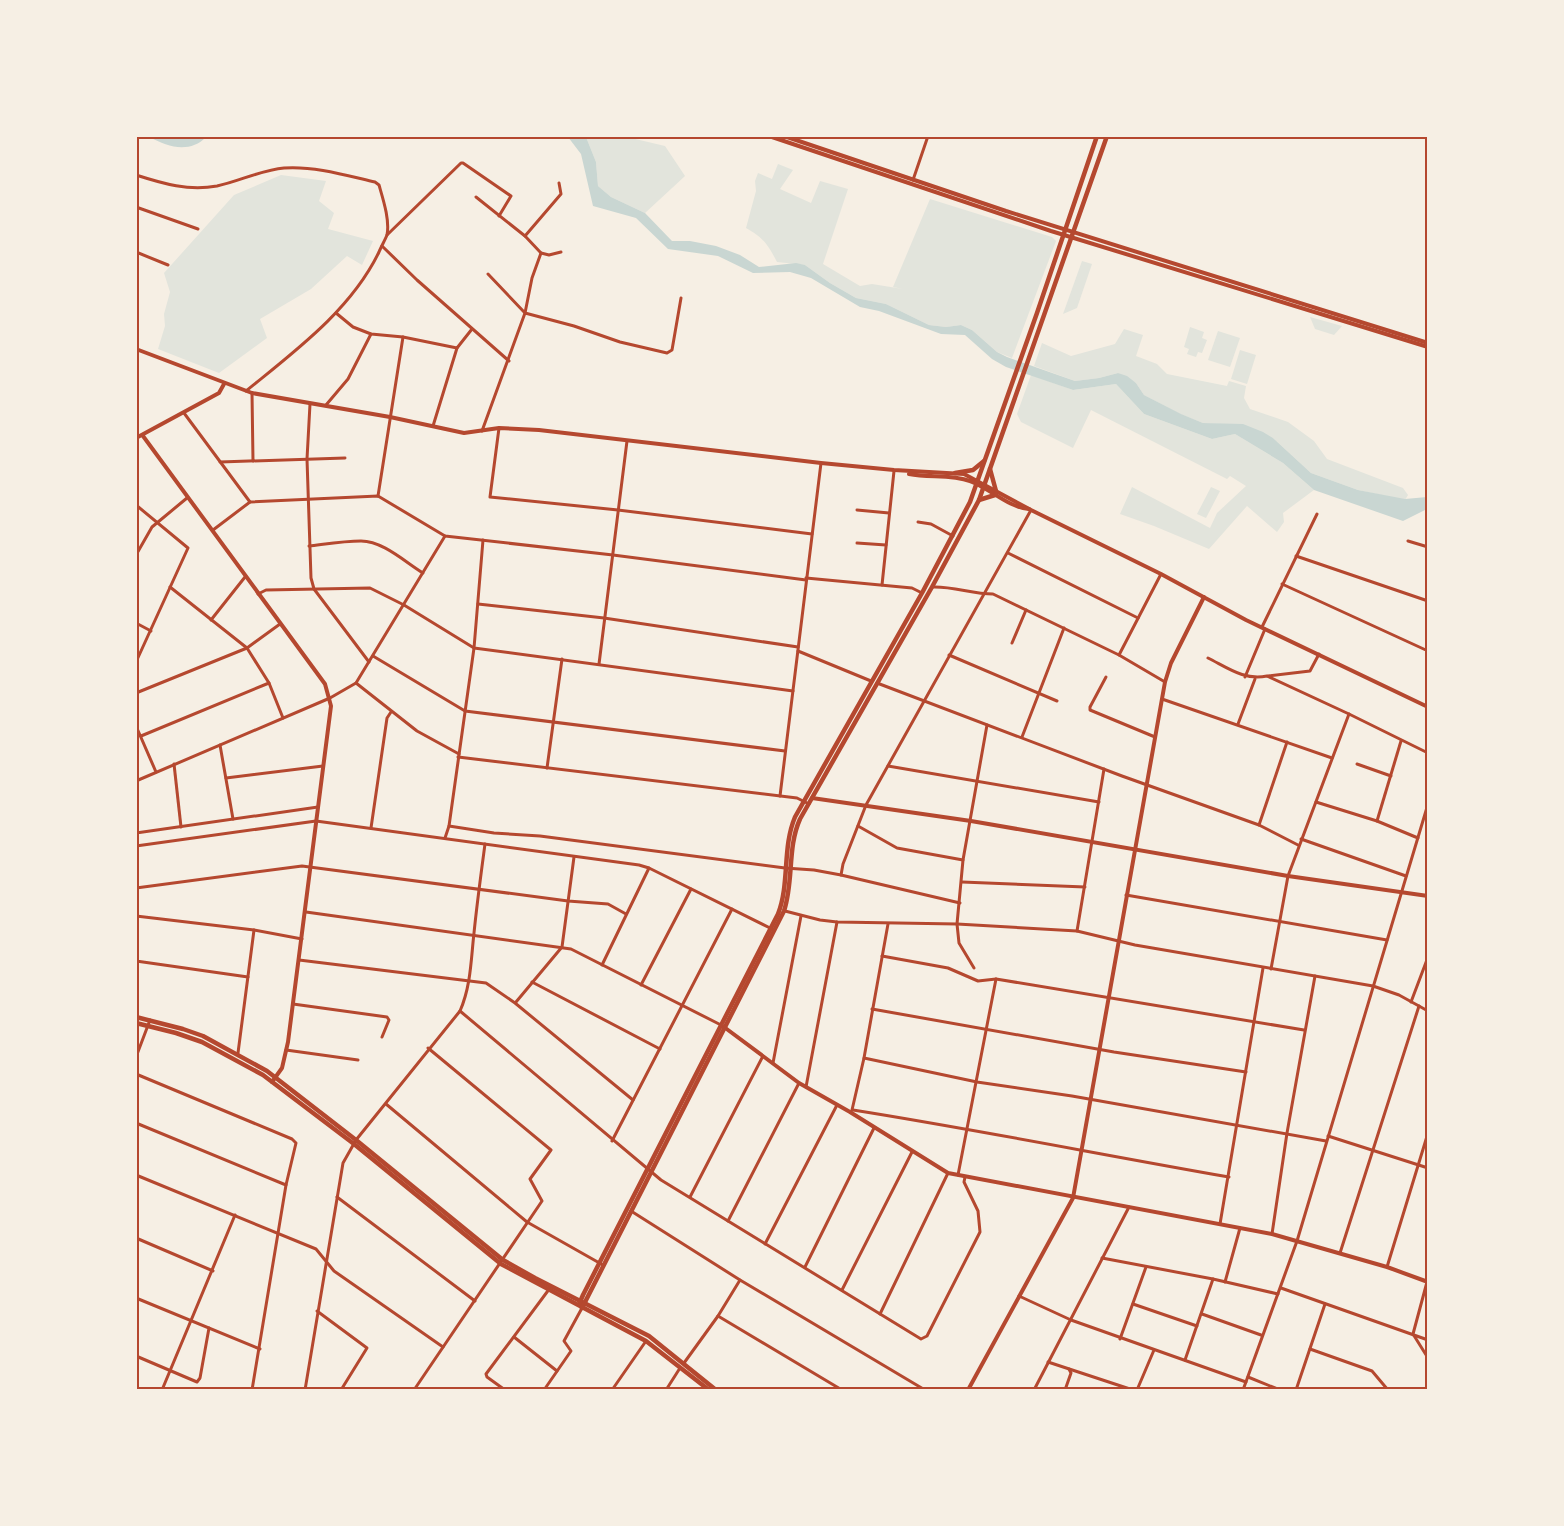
<svg xmlns="http://www.w3.org/2000/svg" width="1564" height="1526" font-family="Mulish,sans-serif">
<rect width="100%" height="100%" fill="#f6efe4"/>
<g fill="#e2e4dc">
<path d="M586 137H627L665 146 685 176 645 213 611 197 598 186 596 162Z"/>
<path d="M778 164 793 170 780 189 811 203 820 181 848 189 823 264 860 286 872 284 903 289 893 287 930 199 1052 237 1056 241 1012 358 997 352 972 330 961 325 946 327 929 325 886 304 856 298 830 283 805 265 777 262C768 245 764 238 746 228L756 191 755 181 758 173 772 179Z"/>
<path d="M281 175 326 181 319 201 334 213 328 229 373 241 362 265 347 256 311 289 260 319 267 338 219 373 158 349 165 326 164 314 170 292 164 273 234 195Z"/>
<path d="M1082 261 1092 264 1077 308 1063 314Z"/>
<path d="M1310 317 1342 326 1334 335 1315 329Z"/>
<path d="M1190 327 1204 332 1202 338 1207 340 1202 353 1198 352 1196 357 1187 354 1189 349 1184 347Z"/>
<path d="M1124 329 1143 335 1136 356 1157 364 1167 374 1227 386 1229 381 1246 386 1244 398 1250 409 1288 422 1314 441 1327 459 1403 488 1408 495 1405 500 1358 490 1311 473 1273 438 1219 424 1203 423 1180 414 1144 395 1136 383 1118 373 1099 378 1075 381 1034 366 1042 343 1071 356 1115 344Z"/>
<path d="M1218 331 1240 338 1230 367 1208 360Z"/>
<path d="M1240 350 1256 355 1247 384 1231 379Z"/>
<path d="M1031 375 1073 390 1116 384 1144 414 1212 439 1235 434 1283 463 1314 490 1283 513 1284 522 1277 532 1247 506 1209 549 1154 526 1120 514 1132 487 1210 528 1217 513 1246 486 1230 476 1227 479 1091 410 1073 448 1021 422 1017 414Z"/>
<path d="M1211 487 1220 491 1206 518 1197 514Z"/>
</g>
<g fill="#c9d6d2">
<path d="M150 137H206C191 153 168 148 150 137Z"/>
<path d="M568 137H586L596 162 598 186 611 197 645 213 672 241H690L716 246 740 255 759 267 796 263 805 265 830 283 856 298 886 304 929 325 946 327 961 325 972 330 997 352 1007 357 1075 381 1099 378 1118 373 1127 376 1136 383 1144 395 1181 414 1203 423 1243 424 1263 432 1273 438 1311 473 1358 490 1405 499 1427 497V509L1403 521 1314 490 1283 463 1235 434 1212 439 1144 414 1116 384 1073 390 1006 367 992 359 965 335 941 334 879 311 860 307 811 278 790 272 753 273 718 256 668 249 636 218 593 206 581 154Z"/>
</g>
<g fill="none" stroke-linecap="round" stroke-linejoin="round">
<g stroke="#b5482f" stroke-width="3">
<path d="M136 175C164 184 188 191 217 186 240 181 261 170 284 168 315 166 345 175 375 182L379 185C383 199 390 220 387 235 385 240 381 247 379 252 351 310 295 351 246 391"/>
<path d="M913 180 928 136"/>
<path d="M476 197 525 236 541 253 532 278 525 313 482 431"/>
<path d="M136 207 198 229"/>
<path d="M387 235 461 163H463L511 196 499 216"/>
<path d="M525 236 561 194 559 183"/>
<path d="M382 246 417 280 509 361"/>
<path d="M136 252 168 265"/>
<path d="M541 253 549 255 561 252"/>
<path d="M488 274 525 313 574 326 620 342 667 353 672 350 681 298"/>
<path d="M336 313 353 327 371 334 403 337 457 348 472 329"/>
<path d="M252 393 253 461"/>
<path d="M310 404 307 459 311 578 314 589 369 662"/>
<path d="M326 405 348 379 371 334"/>
<path d="M184 413 250 502"/>
<path d="M433 426 457 348"/>
<path d="M499 428 490 497 618 510 812 534"/>
<path d="M220 462 345 458"/>
<path d="M378 496 403 337"/>
<path d="M136 505 188 548 136 662"/>
<path d="M857 510 889 513"/>
<path d="M918 522 931 524 953 536"/>
<path d="M213 530 250 502 378 496 445 536 613 555 806 580"/>
<path d="M1408 541 1428 547"/>
<path d="M857 543 886 545"/>
<path d="M309 546C326 544 344 541 361 541 383 541 405 562 423 573"/>
<path d="M1008 553 1138 618"/>
<path d="M136 555 152 527 187 498"/>
<path d="M1296 556 1428 601"/>
<path d="M806 578 912 588 922 593"/>
<path d="M1282 584 1428 651"/>
<path d="M882 585 894 471"/>
<path d="M170 587 247 648 269 683 283 718"/>
<path d="M932 587C953 586 972 594 993 594L1119 655 1165 682"/>
<path d="M258 594 266 590 370 588 404 605 474 648 793 691"/>
<path d="M478 604 604 618 798 647"/>
<path d="M211 620 245 577"/>
<path d="M136 623 151 631"/>
<path d="M1262 627 1317 514"/>
<path d="M1012 643 1026 610"/>
<path d="M798 651 871 681"/>
<path d="M949 655 1057 701"/>
<path d="M1119 655 1161 574"/>
<path d="M373 656 465 711 785 751"/>
<path d="M1208 658C1228 668 1245 681 1267 676L1349 714 1428 753"/>
<path d="M599 664 627 441"/>
<path d="M1268 676 1310 671 1319 654"/>
<path d="M1106 677 1090 707V710L1155 737"/>
<path d="M1245 677 1265 629"/>
<path d="M356 683 417 731 459 754"/>
<path d="M877 683 1122 776 1259 825 1298 845"/>
<path d="M136 693 247 648 280 624"/>
<path d="M1162 699 1332 758"/>
<path d="M1238 724 1255 679"/>
<path d="M136 726 156 772"/>
<path d="M141 736 269 683"/>
<path d="M1022 737 1064 628"/>
<path d="M220 745 233 819"/>
<path d="M458 757 797 798 809 804"/>
<path d="M174 764 181 827"/>
<path d="M1357 764 1391 776"/>
<path d="M888 766 1099 802"/>
<path d="M547 768 562 659"/>
<path d="M226 778 323 766"/>
<path d="M136 781 330 698 356 683 445 536"/>
<path d="M780 796 821 463"/>
<path d="M1316 802 1377 821 1418 838"/>
<path d="M1377 821 1401 741"/>
<path d="M1259 825 1287 742"/>
<path d="M449 826 494 833 540 836 785 868 814 870 841 875 960 903"/>
<path d="M858 826 897 848 963 860"/>
<path d="M371 828 387 718 391 712"/>
<path d="M136 833 318 807"/>
<path d="M445 838 449 826 474 648 483 540"/>
<path d="M1301 839 1406 876"/>
<path d="M136 846 316 821 639 865 649 868 772 929"/>
<path d="M841 875 843 864 866 805 1031 510"/>
<path d="M962 882 1085 887"/>
<path d="M136 888 302 866 568 901 608 904 626 914"/>
<path d="M1126 895 1387 940"/>
<path d="M785 911 820 920 837 922 957 924 1077 931 1135 945 1373 986 1399 995 1428 1011"/>
<path d="M306 912 571 949 721 1025"/>
<path d="M136 916 254 930 302 939"/>
<path d="M1077 931 1104 769"/>
<path d="M882 956 948 968 978 981 996 979 1304 1030"/>
<path d="M299 960 486 983 515 1003 633 1100"/>
<path d="M136 961 248 977"/>
<path d="M602 965 649 868"/>
<path d="M974 968 959 943 957 924 963 860 987 725"/>
<path d="M1271 969 1288 876 1349 714"/>
<path d="M532 982 660 1049"/>
<path d="M641 985 691 889"/>
<path d="M516 1002 562 947 574 857"/>
<path d="M1411 1002 1428 957"/>
<path d="M293 1004 387 1017 389 1020 382 1037"/>
<path d="M872 1009 1114 1052 1246 1072"/>
<path d="M460 1011 661 1180 921 1339 927 1336 980 1232 978 1211 964 1182 965 1177"/>
<path d="M286 1050 358 1060"/>
<path d="M238 1053 254 930"/>
<path d="M136 1057 150 1020"/>
<path d="M864 1058 977 1082 1072 1096 1326 1141"/>
<path d="M773 1063 801 916"/>
<path d="M136 1074 292 1139 296 1143 286 1185 252 1390"/>
<path d="M806 1087 837 922"/>
<path d="M386 1104 527 1222 603 1265"/>
<path d="M852 1110 864 1058 888 924"/>
<path d="M853 1110C979 1130 1103 1155 1229 1177"/>
<path d="M136 1123 286 1185"/>
<path d="M1328 1136 1428 1168"/>
<path d="M612 1141 732 909"/>
<path d="M136 1175 316 1249 334 1271 443 1347"/>
<path d="M958 1175 996 979"/>
<path d="M337 1197 475 1301"/>
<path d="M690 1197 763 1056"/>
<path d="M631 1211 740 1280 925 1390"/>
<path d="M728 1221 799 1083"/>
<path d="M1220 1224 1263 968"/>
<path d="M1272 1234 1287 1133 1315 976"/>
<path d="M136 1238 213 1271"/>
<path d="M765 1244 837 1105"/>
<path d="M1340 1253 1419 1006"/>
<path d="M1102 1258 1213 1279 1278 1294"/>
<path d="M805 1267 874 1128"/>
<path d="M1387 1267 1428 1133"/>
<path d="M1225 1282 1240 1228"/>
<path d="M1427 1282 1413 1334 1428 1358"/>
<path d="M1281 1288 1428 1340"/>
<path d="M842 1290 912 1152"/>
<path d="M1019 1296 1071 1320 1246 1382"/>
<path d="M136 1298 260 1349"/>
<path d="M1133 1304 1197 1326"/>
<path d="M317 1311 367 1348 341 1390"/>
<path d="M880 1314 948 1173"/>
<path d="M1202 1314 1261 1335"/>
<path d="M718 1316 842 1390"/>
<path d="M514 1337 557 1371"/>
<path d="M1120 1339 1146 1267"/>
<path d="M1310 1349 1372 1371 1388 1390"/>
<path d="M136 1356 197 1382 200 1378 209 1328"/>
<path d="M1185 1360 1213 1279"/>
<path d="M1048 1362 1133 1390"/>
<path d="M684 1363 718 1316 740 1280"/>
<path d="M1248 1377 1280 1390"/>
<path d="M162 1390 235 1215"/>
<path d="M305 1390 343 1163 356 1140 460 1011C471 986 471 959 474 933 477 903 481 874 485 844"/>
<path d="M414 1390 542 1201 530 1179 551 1150 428 1048"/>
<path d="M505 1390 487 1377 486 1374 550 1288"/>
<path d="M544 1390 571 1351 564 1341 582 1308"/>
<path d="M612 1390 646 1341"/>
<path d="M666 1390 680 1368"/>
<path d="M1034 1390 1129 1207"/>
<path d="M1065 1390 1071 1373 1069 1369"/>
<path d="M1137 1390 1154 1350"/>
<path d="M1243 1390 1297 1241 1428 804"/>
<path d="M1296 1390 1325 1304"/>
</g>
<g stroke="#b5482f" stroke-width="4">
<path d="M143 436 325 684 331 706 288 1042 282 1068 272 1082"/>
<path d="M136 438 219 393 224 384"/>
<path d="M812 798 971 821 1288 876 1428 896"/>
<path d="M724 1027 799 1083 850 1112 948 1173 1272 1234 1387 1267 1428 1282"/>
</g>
<g stroke="#b5482f" stroke-width="4">
<path d="M769 136 1051 231 1428 347"/>
<path d="M784 136 1006 211 1428 343"/>
<path d="M136 349 252 393 390 417 464 433 499 428 539 430 821 463 894 470 964 474 1031 510 1161 574 1246 620 1428 707"/>
<path d="M909 474C929 478 951 474 970 481 990 488 1007 507 1029 509"/>
<path d="M968 1390 1073 1198 1165 682 1171 663 1204 597"/>
</g>
<g stroke="#b5482f" stroke-width="4.5">
<path d="M990 469 996 491"/>
<path d="M955 473 973 470 984 461"/>
<path d="M979 500 995 495"/>
<path d="M136 1017 183 1029 203 1036 267 1071 356 1140 503 1260 535 1278 649 1336 716 1390"/>
<path d="M136 1023 176 1033 202 1042 263 1075 354 1144 501 1264 646 1341 709 1390"/>
<path d="M582 1307 580 1302 583 1295 778 914C790 883 782 848 795 817L922 593 970 502 1037 313 1097 136"/>
<path d="M582 1308 784 911C794 881 787 848 800 819L932 587 979 500 1107 136"/>
</g>
</g>
<rect width="1564" height="1526" fill="none" stroke="#f6efe4" stroke-width="276"/>
<rect x="138" y="138" width="1288" height="1250" fill="none" stroke="#b5482f" stroke-width="2"/>
</svg>
